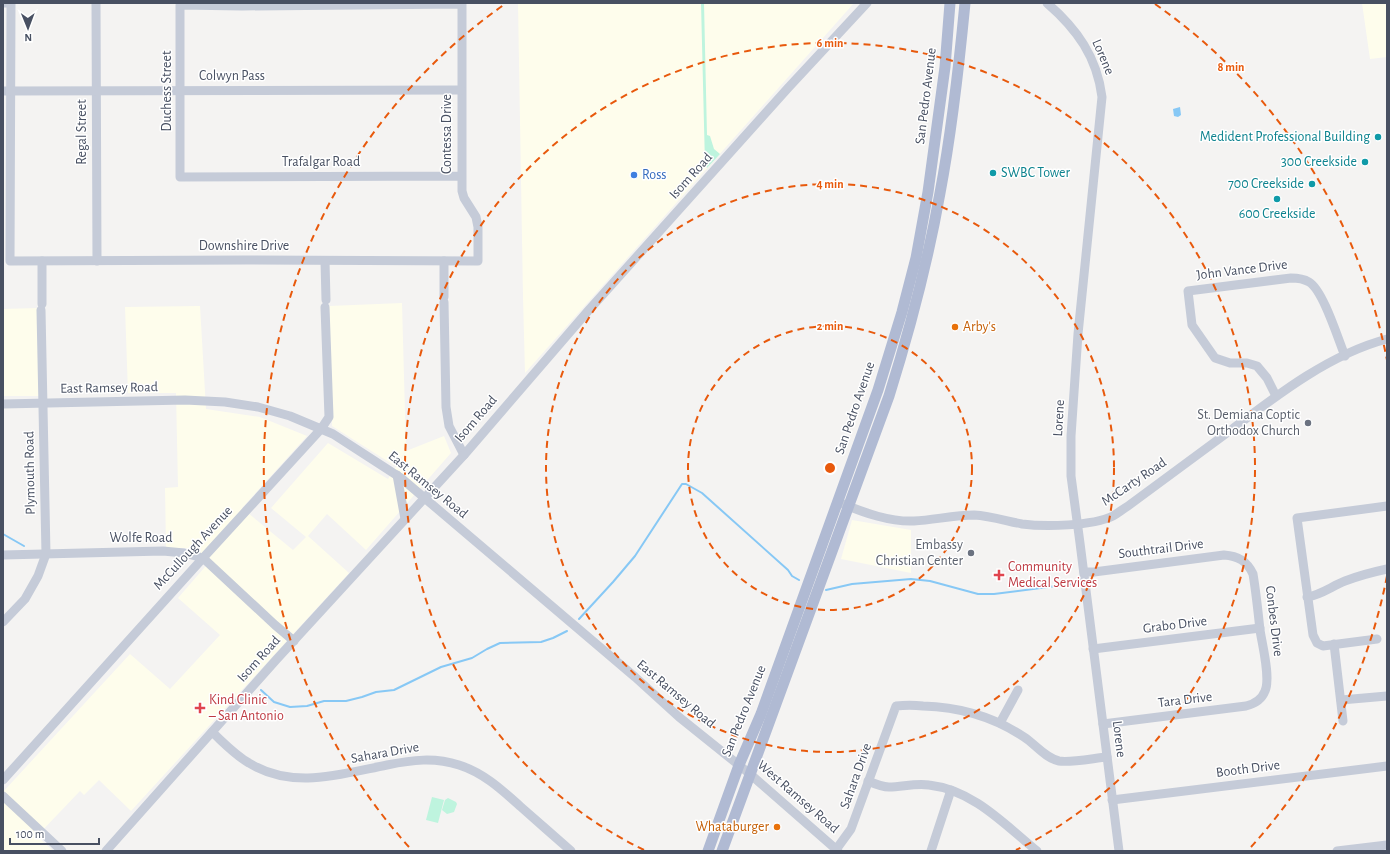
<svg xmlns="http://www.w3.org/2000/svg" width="1390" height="854" font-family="'Alegreya Sans',sans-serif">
<rect width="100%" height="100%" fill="#f4f3f2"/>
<g fill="#fefdec">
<path d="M518 3H854L525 373 523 297Z"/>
<path d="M1362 3H1387V57L1370 59Z"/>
<path d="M402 303 406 451 395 466 332 426 329 306Z"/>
<path d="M200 306 206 409 260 417 307 436 242 508 293 550 306 537 271 508 328 443 388 479 406 451 444 436 451 453 366 550 327 514 308 536 349 573 131 811 99 780 84 795 80 791 37 836 53 851H3V792L130 654 170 689 220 635 178 598 211 560 197 550 185 548H166L165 488 178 487 176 393H128L125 307Z"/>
<path d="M38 308 40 396H3V309Z"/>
<path d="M852 520 911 530V573L841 559Z"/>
</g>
<g fill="#bef4de">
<path d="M701 3H704L707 135 710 136 714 149 720 154 707 168 705 165Z"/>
<path d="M432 797 444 800 438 823 426 820Z"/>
<path d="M448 798 456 802 457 804 454 812 447 814 442 810 445 800Z"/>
</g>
<path fill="#87c8f5" d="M1180 107 1181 115 1178 117 1174 116 1173 109Z"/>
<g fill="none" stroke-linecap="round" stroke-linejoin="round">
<g stroke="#87c8f5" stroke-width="2">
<path d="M3 534 24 546"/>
<path d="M826 590 852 584 911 579 930 581 978 594H994L1079 583"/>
<path d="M579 619 613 582 635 556 682 484H686L702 493 788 570 792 576 799 580"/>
<path d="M261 690 274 702 290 707 307 706 324 701H346L362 697 376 692 394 690 441 667 472 658 487 649 500 643 541 642 553 638 567 631"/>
</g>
<g stroke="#c5cbd8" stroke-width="9">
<path d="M3 3H11L10 261 246 260 478 261V227L476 217 464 198 462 191V4L242 6 180 5V177L462 176"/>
<path d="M96 3 97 261"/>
<path d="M1047 3C1077 29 1097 57 1102 97L1078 334 1071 436V476L1080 543 1119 851"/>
<path d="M3 91 461 90"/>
<path d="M325 261 326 300"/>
<path d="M444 261V297"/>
<path d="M444 302 446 407 449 426 464 455"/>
<path d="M42 304V261"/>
<path d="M1276 396 1267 378 1257 366 1247 363H1230L1215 358 1192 325 1188 291 1291 278C1297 278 1304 279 1309 282 1323 290 1338 339 1345 356"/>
<path d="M3 404 185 400 225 402 258 407 290 416 333 434 401 478 635 677 679 717 750 774 838 851"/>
<path d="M397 475 405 519"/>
<path d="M843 504C865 513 890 522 914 521 934 520 954 515 974 515 991 516 1006 521 1022 524 1045 527 1092 526 1113 516 1118 513 1123 509 1128 506 1162 481 1197 455 1231 430 1277 395 1330 354 1387 339"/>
<path d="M3 555 163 551 184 553 203 558 275 625 294 641"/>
<path d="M1084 572H1094L1224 555C1238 556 1247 561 1253 574 1256 592 1258 611 1260 630 1262 644 1271 678 1265 691 1262 699 1254 704 1246 706L1103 724"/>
<path d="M1307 597C1321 595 1332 586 1345 581 1358 576 1373 572 1387 569"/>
<path d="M3 622 25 599 38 576 46 554 41 310"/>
<path d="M1377 639 1323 646 1317 643 1313 635 1297 518 1387 506"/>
<path d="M1334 644 1343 721"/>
<path d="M1093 649 1260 628"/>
<path d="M1341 700 1387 696"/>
<path d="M1000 723 1018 690"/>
<path d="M212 732C224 743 235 755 249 763 293 790 341 774 387 765 412 760 434 757 459 765 484 773 502 790 521 807 538 822 554 836 571 851"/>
<path d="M3 780 203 558 321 429 329 417 325 307"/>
<path d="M868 781C875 784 882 787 889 787 902 787 915 783 929 785 973 790 1004 824 1037 851"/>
<path d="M3 796 62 851"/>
<path d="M1112 800 1387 766"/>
<path d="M106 851 276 660 464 455 588 311 788 88 867 3"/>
<path d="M835 851 851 829 896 706C905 705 914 705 923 706 959 707 994 717 1024 737 1035 744 1045 758 1059 761 1070 763 1095 758 1107 757"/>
<path d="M931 851 951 790"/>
<path d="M1337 851 1387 845"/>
</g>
<g stroke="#b0bad3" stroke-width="11">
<path d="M708 851 739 765 761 714 878 390 902 312 916 258 928 192 945 67 950 3"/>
<path d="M722 851 889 396C910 329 928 261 940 193 952 130 959 66 965 3"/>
</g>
</g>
<g fill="none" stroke="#e8590c" stroke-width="2" stroke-dasharray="7 5">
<circle cx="830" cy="468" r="142"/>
<circle cx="830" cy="468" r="284"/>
<path d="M644 850A425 425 0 1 1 1016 850"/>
<path d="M1387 576A567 567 0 0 1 1251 847M409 847A567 567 0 0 1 505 4M1155 4A567 567 0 0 1 1387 360"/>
</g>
<g fill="#0f9aa8" stroke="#fff" stroke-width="1.5">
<circle cx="1378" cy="137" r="4"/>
<circle cx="1365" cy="162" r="4"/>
<circle cx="993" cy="173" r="4"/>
<circle cx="1312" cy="184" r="4"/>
<circle cx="1277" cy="199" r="4"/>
</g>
<circle fill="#3f7fe0" stroke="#fff" stroke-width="1.5" cx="634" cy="175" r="4"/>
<g fill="#e8710a" stroke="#fff" stroke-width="1.5">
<circle cx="955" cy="327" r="4"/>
<circle cx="777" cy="827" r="4"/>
</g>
<g fill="#6b7280" stroke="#fff" stroke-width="1.5">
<circle cx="1308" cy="423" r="4"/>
<circle cx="971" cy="553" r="4"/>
</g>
<g fill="#e0444e" stroke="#fff" stroke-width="1.5">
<path d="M997 569h4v4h4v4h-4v4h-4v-4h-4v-4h4z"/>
<path d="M198 702h4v4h4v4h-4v4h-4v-4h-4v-4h4z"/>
</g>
<g text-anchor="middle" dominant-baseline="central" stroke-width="3" stroke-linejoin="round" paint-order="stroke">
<g font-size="14" fill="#485062" stroke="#fff">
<text transform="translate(1103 57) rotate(67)">Lorene</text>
<text x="232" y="76">Colwyn Pass</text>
<text transform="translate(167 91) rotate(-90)">Duchess Street</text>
<text transform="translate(926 96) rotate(-83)">San Pedro Avenue</text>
<text transform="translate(82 132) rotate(-90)">Regal Street</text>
<text transform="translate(447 134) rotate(-90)">Contessa Drive</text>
<text x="321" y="162">Trafalgar Road</text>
<text transform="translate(691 176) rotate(-48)">Isom Road</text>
<text x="244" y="246">Downshire Drive</text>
<text transform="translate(1242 270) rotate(-7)">John Vance Drive</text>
<text transform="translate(109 388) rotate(-1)">East Ramsey Road</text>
<text transform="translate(855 408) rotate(-71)">San Pedro Avenue</text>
<text transform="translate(1059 418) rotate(-87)">Lorene</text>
<text transform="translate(476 419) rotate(-49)">Isom Road</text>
<text transform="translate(30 473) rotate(-91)">Plymouth Road</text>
<text transform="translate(1134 482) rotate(-34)">McCarty Road</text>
<text transform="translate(428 485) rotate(39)">East Ramsey Road</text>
<text x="141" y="538">Wolfe Road</text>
<text transform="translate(193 548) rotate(-47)">McCullough Avenue</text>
<text transform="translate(1161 549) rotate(-7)">Southtrail Drive</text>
<text transform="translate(1274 621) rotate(83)">Conbes Drive</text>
<text transform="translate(1175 625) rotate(-7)">Grabo Drive</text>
<text transform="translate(259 659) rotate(-48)">Isom Road</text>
<text transform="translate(676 694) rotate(40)">East Ramsey Road</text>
<text transform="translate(1185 700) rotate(-7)">Tara Drive</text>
<text transform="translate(744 711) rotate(-68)">San Pedro Avenue</text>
<text transform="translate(1119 739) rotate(83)">Lorene</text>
<text transform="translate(385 753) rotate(-10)">Sahara Drive</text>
<text transform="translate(1248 769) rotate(-7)">Booth Drive</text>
<text transform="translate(856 776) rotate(-70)">Sahara Drive</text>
<text transform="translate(798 797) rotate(41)">West Ramsey Road</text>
</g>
<g font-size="14" fill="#0d838f" stroke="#fff" text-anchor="end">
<text x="1370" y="137">Medident Professional Building</text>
<text x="1357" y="162">300 Creekside</text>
<text x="1001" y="173" text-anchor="start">SWBC Tower</text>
<text x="1304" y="184">700 Creekside</text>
<text x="1277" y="214" text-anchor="middle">600 Creekside</text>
</g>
<g font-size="14" fill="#366cbe" stroke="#fff" text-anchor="start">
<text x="642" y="175">Ross</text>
</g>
<g font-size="14" fill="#c56008" stroke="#fff" text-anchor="start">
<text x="963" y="327">Arby's</text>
<text x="769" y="827" text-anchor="end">Whataburger</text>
</g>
<g font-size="14" fill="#5b616d" stroke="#fff" text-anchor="end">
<text x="1300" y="415">St. Demiana Coptic<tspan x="1300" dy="16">Orthodox Church</tspan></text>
<text x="963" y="545">Embassy<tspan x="963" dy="16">Christian Center</tspan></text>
</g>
<g font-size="14" fill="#be3a42" stroke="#fff" text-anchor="start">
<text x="1008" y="567">Community<tspan x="1008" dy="16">Medical Services</tspan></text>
<text x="209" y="700">Kind Clinic<tspan x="209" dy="16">– San Antonio</tspan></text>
</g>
</g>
<circle cx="830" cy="468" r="6" fill="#e8590c" stroke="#fff" stroke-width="2"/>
<g font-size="12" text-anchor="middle" font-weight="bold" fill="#e8590c" stroke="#fff" stroke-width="3" stroke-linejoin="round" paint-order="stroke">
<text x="830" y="47">6 min</text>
<text x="1231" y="71">8 min</text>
<text x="830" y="188">4 min</text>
<text x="830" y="330">2 min</text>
</g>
<rect width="1390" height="854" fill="none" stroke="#485062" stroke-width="8"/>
<g transform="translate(28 28) rotate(179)" stroke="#ffffff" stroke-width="3" paint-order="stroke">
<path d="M0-3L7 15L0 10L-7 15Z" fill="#485062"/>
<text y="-6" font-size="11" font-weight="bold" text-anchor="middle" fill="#485062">N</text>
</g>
<path d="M10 838v6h89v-6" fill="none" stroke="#485062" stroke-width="2"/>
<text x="16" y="838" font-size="12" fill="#485062" stroke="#ffffff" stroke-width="3" paint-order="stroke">100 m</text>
</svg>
